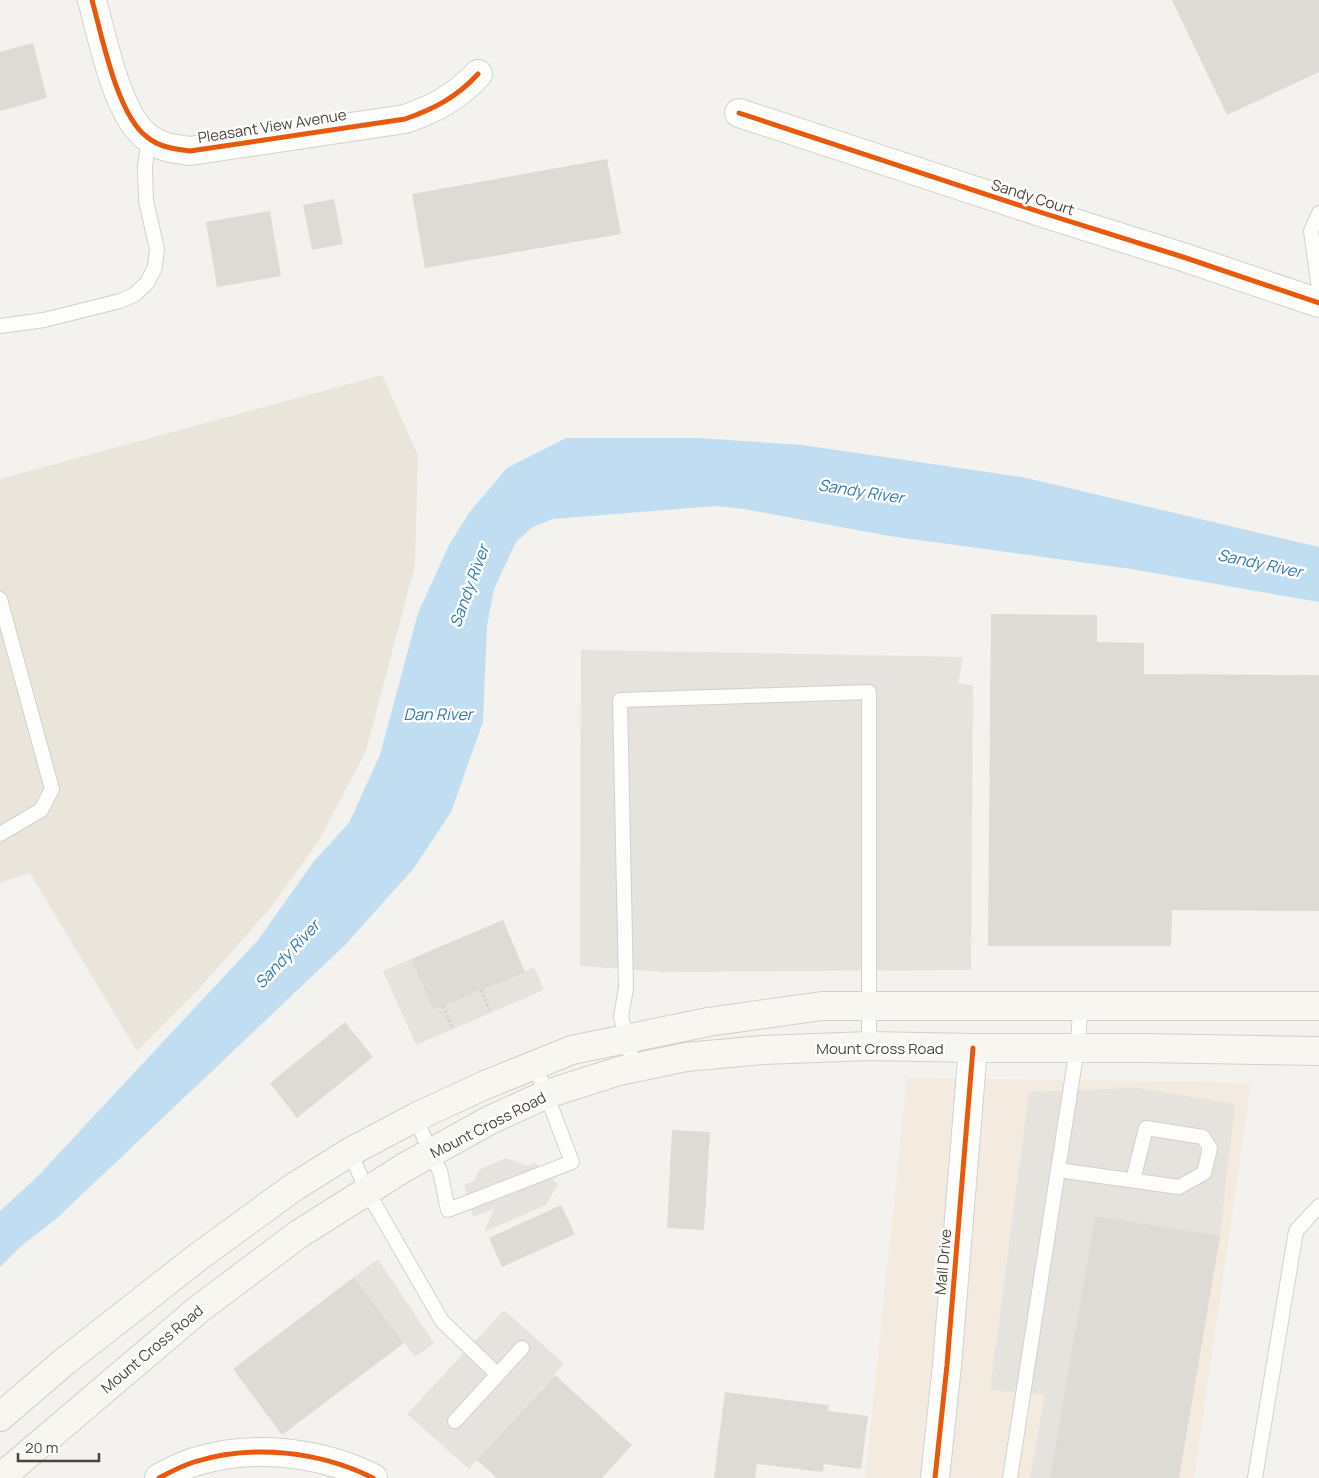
<svg xmlns="http://www.w3.org/2000/svg" width="1319" height="1478" font-family="Manrope,sans-serif">
<rect width="100%" height="100%" fill="#f4f2ee"/>
<path fill="#f3ebdf" d="M907 1078 1251 1083 1194 1478H865Z"/>
<path fill="#eae5da" d="M382 375 418 455 415 565 366 751 319 840 272 906 198 990 137 1051 30 873 0 883V479Z"/>
<g fill="#e6e3df">
<path d="M581 650 963 657 958 684 973 685 971 970 666 972 580 966Z"/>
<path d="M411 959 433 1010 534 967 544 990 416 1045 383 971Z"/>
<path d="M1137 1088 1235 1104 1220 1236 1095 1216 1050 1478H1030L1045 1395 990 1390 1029 1092Z"/>
<path d="M506 1158 528 1166 535 1163 558 1184 546 1205 484 1232 494 1209 473 1217 464 1185 474 1181 479 1170Z"/>
<path d="M378 1259 434 1343 415 1357 354 1277Z"/>
<path d="M504 1310 564 1364 469 1469 407 1414Z"/>
</g>
<path fill="#c0ddf1" d="M566 438H699L802 445 1022 477 1319 547V602L1131 569 889 536 744 509 715 506 553 519 533 527 516 542 494 589 487 626 483 722 451 812 414 868 345 945 56 1219 20 1247 0 1267V1211L36 1178 258 940 314 861 349 823 380 755 418 613 449 545 469 513 507 468Z"/>
<g fill="#dedbd6">
<path d="M1172 0H1319V72L1227 115Z"/>
<path d="M33 43 47 98 0 111V52Z"/>
<path d="M607 159 621 234 425 268 412 194Z"/>
<path d="M334 199 343 244 312 250 303 205Z"/>
<path d="M270 211 281 276 217 287 206 222Z"/>
<path d="M991 614 1097 615V642L1144 643V674L1319 675V911L1172 910 1171 946H988Z"/>
<path d="M503 920 525 972 433 1010 411 959Z"/>
<path d="M345 1022 373 1057 297 1118 270 1083Z"/>
<path d="M672 1130 710 1132 704 1230 667 1228Z"/>
<path d="M561 1205 575 1234 502 1267 489 1238Z"/>
<path d="M1095 1216 1220 1236 1179 1478H1050Z"/>
<path d="M354 1277 404 1343 282 1435 233 1369Z"/>
<path d="M555 1375 632 1445 602 1478H497L477 1460Z"/>
<path d="M725 1392 829 1405 828 1411 868 1416 861 1469 824 1464 823 1472 757 1464 755 1478H714Z"/>
</g>
<g fill="none" stroke-linecap="round" stroke-linejoin="round">
<defs>
<g id="lane">
<path d="M1319 213 1311 231 1319 289"/>
<path d="M0 326 44 320 120 301 134 295 147 283 155 267 157 249 146 201 145 166 149 139"/>
<path d="M0 599 52 789 41 810 0 834"/>
<path d="M634 1068 621 1017 626 988 620 700 869 692V1046"/>
<path d="M416 1117 430 1153 440 1171 448 1210 572 1162 535 1065"/>
<path d="M350 1152 367 1191 442 1321 497 1374"/>
<path d="M1058 1170 1179 1187 1204 1173 1210 1148 1203 1137 1146 1128 1133 1180"/>
<path d="M455 1421 522 1348"/>
<path d="M1010 1478 1077 1048 1081 1005"/>
<path d="M1255 1478 1296 1231 1319 1206"/>
</g>
<g id="street">
<path d="M92 0C102 36 117 115 147 137 159 147 174 149 190 151L405 119C434 109 457 97 478 74"/>
<path d="M739 113 1043 213 1183 257 1319 303"/>
<path d="M159 1478C170 1472 182 1466 194 1462 252 1444 319 1451 373 1478"/>
<path d="M935 1478 947 1365 973 1048"/>
</g>
<g id="secondary">
<path d="M0 1417 64 1362 198 1257 294 1187 350 1152 416 1117 485 1085 572 1050 708 1022 822 1006H1319"/>
<path d="M0 1478 199 1309 299 1234 405 1167 490 1120 547 1094 619 1071 686 1057 763 1050 869 1046 973 1048H1143L1319 1051"/>
</g>
</defs>
<use href="#lane" stroke="#d2d0cb" stroke-width="16"/>
<use href="#street" stroke="#d2d0cb" stroke-width="30"/>
<use href="#secondary" stroke="#d3cfc5" stroke-width="30"/>
<g stroke="#d3d2cc" stroke-width="3" stroke-dasharray="2.5 2.5" stroke-linecap="butt">
<path d="M481 990 491 1013"/>
<path d="M443 1006 453 1029"/>
</g>
<use href="#lane" stroke="#fdfdfc" stroke-width="14"/>
<use href="#street" stroke="#fdfdfc" stroke-width="28"/>
<use href="#secondary" stroke="#f7f6f1" stroke-width="28"/>
<defs>
<g id="cycleway">
<path d="M92 0C102 36 117 115 147 137 159 147 174 149 190 151L405 119C434 109 457 97 478 74"/>
<path d="M739 113 1043 213 1183 257 1319 303"/>
<path d="M159 1478C170 1472 182 1466 194 1462 252 1444 319 1451 373 1478"/>
<path d="M935 1478 947 1365 973 1048"/>
</g>
</defs>
<use href="#cycleway" stroke="#fff" stroke-width="8"/>
<use href="#cycleway" stroke="#e8590c" stroke-width="5"/>
</g>
<g text-anchor="middle" dominant-baseline="central" stroke-width="5" stroke-linejoin="round" paint-order="stroke">
<g font-size="15" fill="#4b4439" stroke="#fff">
<text transform="translate(272 126) rotate(-9)">Pleasant View Avenue</text>
<text transform="translate(1033 197) rotate(18)">Sandy Court</text>
<text x="880" y="1048">Mount Cross Road</text>
<text transform="translate(488 1125) rotate(-27)">Mount Cross Road</text>
<text transform="translate(943 1262) rotate(-85)">Mall Drive</text>
<text transform="translate(152 1349) rotate(-40)">Mount Cross Road</text>
</g>
<g font-size="16" font-style="italic" fill="#2e7ab2" stroke="#fff">
<text transform="translate(861 491) rotate(9)">Sandy River</text>
<text transform="translate(1260 563) rotate(12)">Sandy River</text>
<text transform="translate(469 586) rotate(-70)">Sandy River</text>
<text x="438" y="714">Dan River</text>
<text transform="translate(287 954) rotate(-47)">Sandy River</text>
</g>
</g>
<path d="M18 1453v8h81v-8" fill="none" stroke="#4b4439" stroke-width="2.5"/>
<text x="25" y="1453" font-size="15" fill="#4b4439" stroke="#ffffff" stroke-width="4" paint-order="stroke">20 m</text>
</svg>
